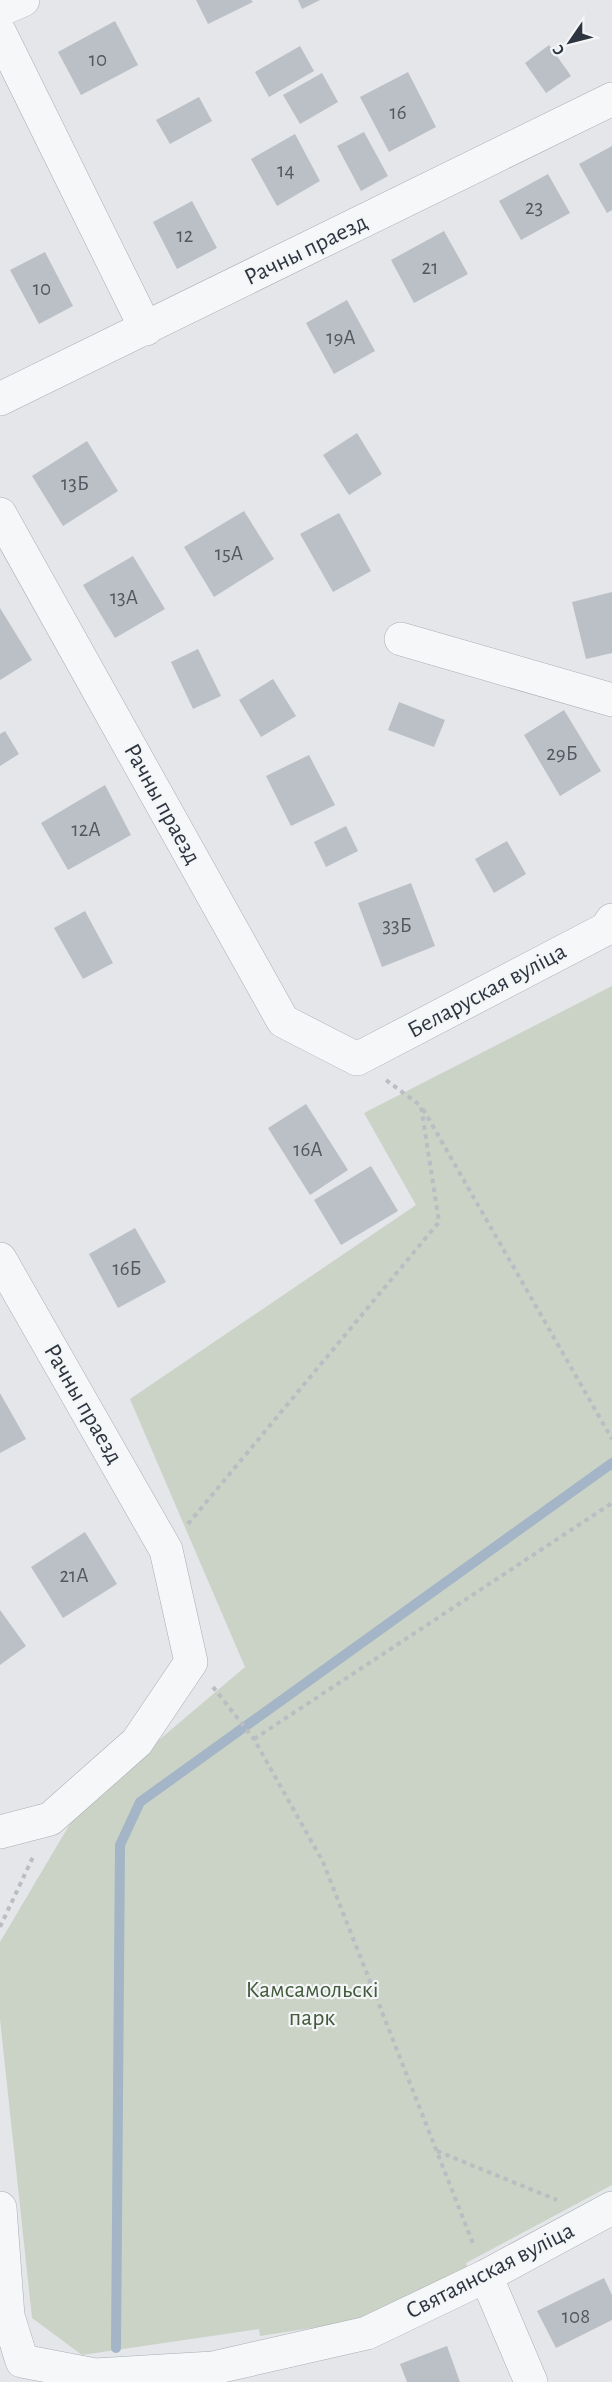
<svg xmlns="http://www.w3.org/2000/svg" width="612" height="2382" font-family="'Alegreya Sans',sans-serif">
<rect width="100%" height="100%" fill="#e4e6ea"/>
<path fill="#cad3c6" d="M612 986V2185L466 2263 468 2269 363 2320 260 2336 259 2329 82 2355 32 2318 0 2019V1942L80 1807 245 1667 130 1399 416 1205 364 1113Z"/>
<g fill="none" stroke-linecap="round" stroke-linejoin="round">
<path stroke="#a3b5c6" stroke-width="10" d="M116 2348 120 1845 140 1802 612 1463"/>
</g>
<g fill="#bbc0c6">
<path d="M196 0H251L253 2 208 24Z"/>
<path d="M298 0H320L302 9Z"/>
<path d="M115 21 138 65 81 95 58 52Z"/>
<path d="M549 45 571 76 546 93 525 63Z"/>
<path d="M300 46 314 71 269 97 255 72Z"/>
<path d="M408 72 436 127 389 152 360 97Z"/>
<path d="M322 73 338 102 300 124 283 95Z"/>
<path d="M199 97 212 121 170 144 156 120Z"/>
<path d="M364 132 388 176 361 191 337 146Z"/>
<path d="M295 134 320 181 277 206 251 159Z"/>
<path d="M612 146V210L607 213 579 164Z"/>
<path d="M548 174 570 213 521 240 499 201Z"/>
<path d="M192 201 217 248 177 269 153 222Z"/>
<path d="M444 231 468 274 414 303 391 260Z"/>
<path d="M45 252 73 306 39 324 10 270Z"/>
<path d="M347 300 375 351 334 374 306 323Z"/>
<path d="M357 433 382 474 349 495 323 455Z"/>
<path d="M87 441 118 491 63 526 32 476Z"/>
<path d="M244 511 274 559 214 597 184 547Z"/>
<path d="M339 513 371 571 333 592 300 534Z"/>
<path d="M133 556 165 609 115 638 83 585Z"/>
<path d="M612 592V653L586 659 572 602Z"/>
<path d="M0 608 32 660 0 680Z"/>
<path d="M198 649 221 696 193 709 171 662Z"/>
<path d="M273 679 296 716 261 737 239 700Z"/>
<path d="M399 702 445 720 434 747 388 730Z"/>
<path d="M564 710 601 771 560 796 524 735Z"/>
<path d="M5 731 19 754 0 766V734Z"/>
<path d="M309 755 335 805 291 826 266 776Z"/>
<path d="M105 785 131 835 68 870 41 823Z"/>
<path d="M346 826 358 851 326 867 314 842Z"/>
<path d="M507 841 526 874 494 893 475 859Z"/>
<path d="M411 883 435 946 382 967 358 903Z"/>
<path d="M85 911 113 963 83 979 54 928Z"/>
<path d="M306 1104 348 1170 310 1195 268 1128Z"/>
<path d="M371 1166 398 1211 341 1245 314 1200Z"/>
<path d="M135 1228 166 1282 118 1308 89 1254Z"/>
<path d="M0 1393 26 1439 0 1453Z"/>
<path d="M85 1532 117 1584 63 1618 31 1567Z"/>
<path d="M0 1610 26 1646 0 1665Z"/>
<path d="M604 2278 612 2295V2320L556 2348 537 2311Z"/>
<path d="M447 2346 460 2382H407L400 2364Z"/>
</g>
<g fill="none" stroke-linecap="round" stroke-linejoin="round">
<defs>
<g id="minor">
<path d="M0 10 23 0"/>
<path d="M0 33 146 329"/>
<path d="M0 399 612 99"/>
<path d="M0 514 283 1021 357 1059 606 929 612 920"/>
<path d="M401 639 612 700"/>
<path d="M0 1259 166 1550 191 1662 137 1742 50 1819 0 1832"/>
<path d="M0 2208 8 2316 22 2361 95 2375 213 2368 367 2333 486 2276 612 2208"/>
<path d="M486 2276 531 2382"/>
</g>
</defs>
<use href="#minor" stroke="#a9adb4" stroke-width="34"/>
<g stroke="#babdc2" stroke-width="4" stroke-dasharray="4.5 4.5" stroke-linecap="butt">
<path d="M423 1109 612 1439"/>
<path d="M188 1524 439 1222 421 1106 386 1080"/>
<path d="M213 1687 254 1739 323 1862 474 2246"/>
<path d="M254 1739 612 1503"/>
<path d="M0 1927 33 1857"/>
<path d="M437 2151 557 2200"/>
</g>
<use href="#minor" stroke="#f6f7f9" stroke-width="33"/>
</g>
<g text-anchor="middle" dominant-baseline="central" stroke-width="4.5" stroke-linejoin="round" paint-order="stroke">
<g font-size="21" fill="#505862">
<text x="98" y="59">10</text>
<text x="398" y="112">16</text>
<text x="286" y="170">14</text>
<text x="534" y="207">23</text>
<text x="185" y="235">12</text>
<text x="430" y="267">21</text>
<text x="42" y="288">10</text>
<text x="341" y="337">19А</text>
<text x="75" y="483">13Б</text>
<text x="229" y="553">15А</text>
<text x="124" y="597">13А</text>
<text x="562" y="753">29Б</text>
<text x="86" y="829">12А</text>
<text x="397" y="925">33Б</text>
<text x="308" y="1149">16А</text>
<text x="127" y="1268">16Б</text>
<text x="74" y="1575">21А</text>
<text x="576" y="2316">108</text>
</g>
<g font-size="24" fill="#2d3540" stroke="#f3f5f7">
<text transform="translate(306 250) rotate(-26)">Рачны праезд</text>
<text transform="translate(162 804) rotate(61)">Рачны праезд</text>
<text transform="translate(487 991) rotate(-28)">Беларуская вуліца</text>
<text transform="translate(83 1404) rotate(60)">Рачны праезд</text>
<text transform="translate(490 2271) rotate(-27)">Святаянская вуліца</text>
</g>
<g font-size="24" fill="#435b3c" stroke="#f3f5f7">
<text x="312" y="1990">Камсамольскі<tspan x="312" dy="28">парк</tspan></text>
</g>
</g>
<g transform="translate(570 42) rotate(235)" stroke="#f3f5f7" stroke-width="4.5" paint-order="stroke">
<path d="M0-4.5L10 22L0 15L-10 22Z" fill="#2d3540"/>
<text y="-9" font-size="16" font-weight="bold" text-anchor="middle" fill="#2d3540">С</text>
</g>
</svg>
